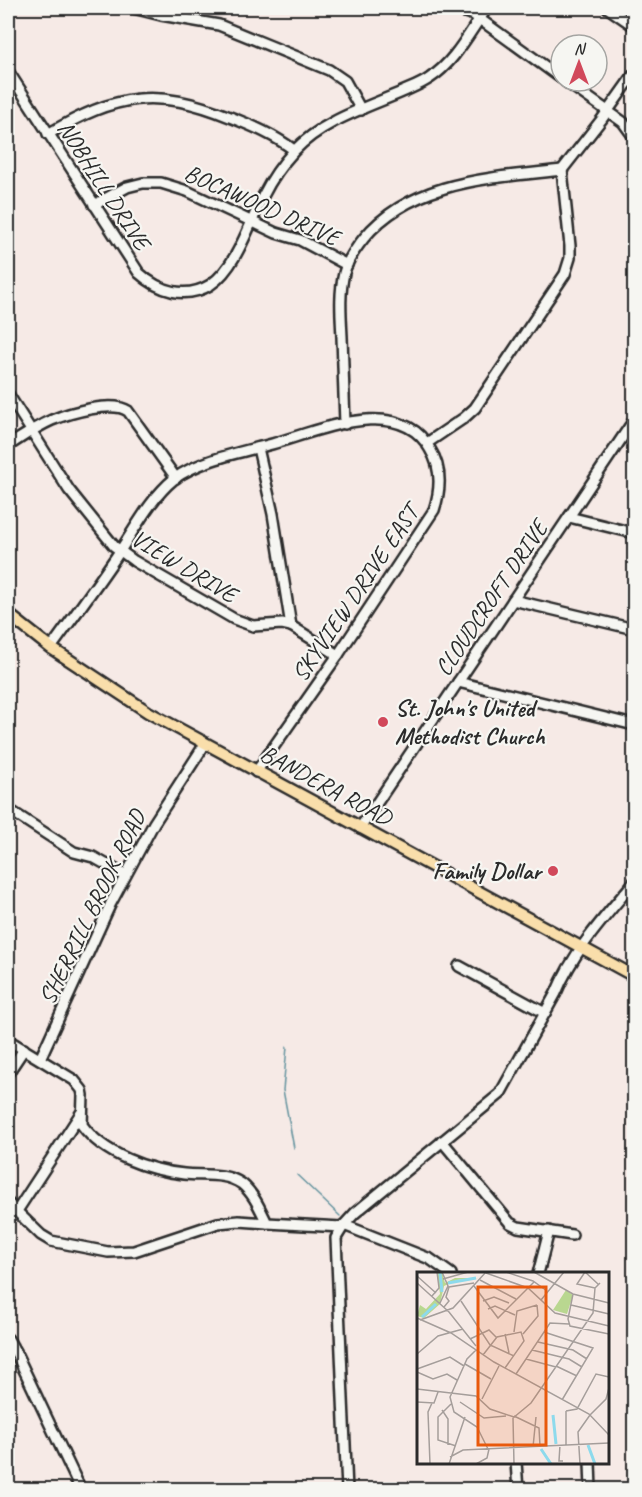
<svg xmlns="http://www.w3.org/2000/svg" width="642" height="1497" font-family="Caveat,sans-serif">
<rect width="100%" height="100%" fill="#f6eae6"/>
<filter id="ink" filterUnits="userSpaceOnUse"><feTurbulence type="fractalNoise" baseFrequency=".0167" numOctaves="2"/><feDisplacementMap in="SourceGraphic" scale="12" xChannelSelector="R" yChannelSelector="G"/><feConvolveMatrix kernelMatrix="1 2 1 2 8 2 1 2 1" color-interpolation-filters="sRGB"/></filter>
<g filter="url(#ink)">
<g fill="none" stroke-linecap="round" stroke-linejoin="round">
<g stroke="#66949f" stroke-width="1.5">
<path d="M287 1047 283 1090 294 1148"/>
<path d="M297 1175 340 1216"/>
</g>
<defs>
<g id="minor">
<path d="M133 8 161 15 219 25 329 70 345 81 361 110"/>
<path d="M453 8 474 15 561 78"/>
<path d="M608 8 634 26"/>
<path d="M8 71 139 273C159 291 185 300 210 285 236 268 250 223 263 196 271 180 282 164 294 151 322 121 365 108 402 92 411 88 422 84 430 78 455 62 470 31 487 8"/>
<path d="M565 81 623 122 634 137"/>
<path d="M48 134C116 94 156 87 230 117 253 126 274 135 294 150"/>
<path d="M562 170 602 119 634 74"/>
<path d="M94 205 127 187 143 183H161L187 191 276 233 300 240 347 265"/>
<path d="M8 394 69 490 114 546 134 561 234 619 253 626 282 624 291 626 338 655"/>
<path d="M345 424C344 395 343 366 342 337 341 316 339 294 344 273 347 260 356 248 364 238 412 180 492 178 562 170"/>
<path d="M427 443 464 418 475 408 565 274 570 258V246L562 170"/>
<path d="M8 446C22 437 36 427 52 420 69 413 113 400 128 411L176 478"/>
<path d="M258 448 273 514 291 626"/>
<path d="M569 517 634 533"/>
<path d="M513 600 634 629"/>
<path d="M51 648C74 616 98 584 120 551 136 527 151 498 174 479 199 460 242 452 272 444 318 431 400 394 430 449 442 468 441 489 434 510L338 655 256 772"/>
<path d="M458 682 634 725"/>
<path d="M8 809 74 852 93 857 125 875"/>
<path d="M360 828 634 420"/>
<path d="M459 966 545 1013"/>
<path d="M8 1040 74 1080 82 1090 83 1095 82 1125C104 1155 148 1170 184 1174 203 1176 225 1172 242 1184 254 1194 260 1209 267 1223L342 1227"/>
<path d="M40 1059 111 903 154 823 205 744"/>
<path d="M8 1073 24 1049"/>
<path d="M442 1141 510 1223 518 1227 572 1235"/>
<path d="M8 1203 41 1235 51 1241 108 1252 134 1251 218 1223 239 1221 267 1223"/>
<path d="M17 1211 81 1113"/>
<path d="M344 1225 430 1259 451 1274"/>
<path d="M538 1274 549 1231"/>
<path d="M8 1339 17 1355 81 1490"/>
<path d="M516 1462 518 1490"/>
<path d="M590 1462 591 1490"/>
<path d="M347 1490 336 1238 344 1225 355 1213 500 1094 556 993C574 950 605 917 634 882"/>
</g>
<path id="major" d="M8 614 51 648 148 712 634 976"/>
</defs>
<use href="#minor" stroke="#2b2b2b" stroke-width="14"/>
<use href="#major" stroke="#2b2b2b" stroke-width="15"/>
<use href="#minor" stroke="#f6f6f2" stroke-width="9"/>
<use href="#major" stroke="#f9deab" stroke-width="10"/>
</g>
</g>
<g fill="#d1495b" stroke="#f6f6f2" stroke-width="2">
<circle cx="383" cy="722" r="6"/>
<circle cx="553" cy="871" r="6"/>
</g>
<g text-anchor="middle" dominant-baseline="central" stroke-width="4.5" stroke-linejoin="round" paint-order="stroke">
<g font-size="24" fill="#2b2b2b" stroke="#f6f6f2">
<text transform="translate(104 185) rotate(57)">NOBHILL DRIVE</text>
<text transform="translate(262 205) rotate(24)">BOCAWOOD DRIVE</text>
<text transform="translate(184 566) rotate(31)">VIEW DRIVE</text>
<text transform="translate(355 593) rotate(-56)">SKYVIEW DRIVE EAST</text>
<text transform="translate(491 598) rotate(-56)">CLOUDCROFT DRIVE</text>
<text transform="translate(326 785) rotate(28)">BANDERA ROAD</text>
<text transform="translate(92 907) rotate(-64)">SHERRILL BROOK ROAD</text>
</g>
<g font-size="24" font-weight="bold" fill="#2b2b2b" stroke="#f6f6f2" text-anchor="start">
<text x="395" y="708">St. John's United<tspan x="395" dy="28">Methodist Church</tspan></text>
<text x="541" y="871" text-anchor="end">Family Dollar</text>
</g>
</g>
<g transform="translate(417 1272)">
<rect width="192" height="192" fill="#f6eae6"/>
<path d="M20 0H25L28 11 38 6H61L40 8 27 14 23 32 7 46 0 44 3 33 9 37 23 22Z" fill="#b9d790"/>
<path d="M149 18 156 23 150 42 136 38Z" fill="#b9d790"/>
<path fill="none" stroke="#8ddaec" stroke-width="3" d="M23 1 25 20M31 11 59 6M5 45 19 32M136 143 139 172M171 173 178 192M124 177 134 192"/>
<path fill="none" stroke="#a59e9b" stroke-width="1.5" d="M89 0 116 9 130 19M117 0 156 22 192 31M69 1 111 16 138 41 192 54M0 4 19 21M26 7 51 0M63 8 99 27M0 11 32 40 59 74M57 14 81 46 117 10M178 16 160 12 168 0 181 12M156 22 151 47 153 54 192 62M15 24 22 16 20 0M124 28 147 0M44 29 73 73 97 84M66 29 77 25 92 31M23 31 31 14 25 0M154 33 192 42M27 35 32 29 29 25 32 15 57 11M71 37 78 34 98 43M0 46 34 61 77 90 172 142 192 163M3 48 36 36 69 0M97 60 100 39 120 33M127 60 176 76 145 128M88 62 92 81M106 62 121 44 120 33M53 67 72 58 79 65M121 70 156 78 170 87M59 78 50 87 33 125 37 140 60 155 71 177M115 78 152 87 165 95M0 82 21 64 46 57M66 83 80 65 104 60 107 69 88 96M109 87 139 95M48 92 74 107M139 94 160 104M0 97 33 85 47 94M0 100 16 107 30 102 40 108M99 102 133 51 152 52M0 117 59 124 73 137 97 145M65 127 82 94M0 130 17 131 21 120M43 130 67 146 89 144M34 132 21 145V168L39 174M25 138 31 147V173M149 139 160 137 179 102 192 105M173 143 189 127 192 116M97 144 122 156 123 174M143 173 142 189H146M149 173V139M116 175 119 145M33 185 46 178 192 171M13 192 11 140 15 131M32 192 48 145M59 192 70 186 72 177M97 192 96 146 114 131 176 41 178 16 183 11M163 192 161 160 173 143"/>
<path fill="#e8590c" fill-opacity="0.15" stroke="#e8590c" stroke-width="3" d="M61 15H129V173H61Z"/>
<rect width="192" height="192" fill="none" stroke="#2b2b2b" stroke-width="3"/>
</g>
<rect width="642" height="1497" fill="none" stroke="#f6f6f2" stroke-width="30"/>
<rect x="15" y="15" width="612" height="1467" fill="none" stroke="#2b2b2b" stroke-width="2" filter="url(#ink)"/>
<g transform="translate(579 63)"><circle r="28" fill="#f6f6f2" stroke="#a5a5a2" stroke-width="1.5"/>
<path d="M0-4.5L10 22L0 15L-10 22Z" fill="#d1495b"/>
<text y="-9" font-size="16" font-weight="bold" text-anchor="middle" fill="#2b2b2b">N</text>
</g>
</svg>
